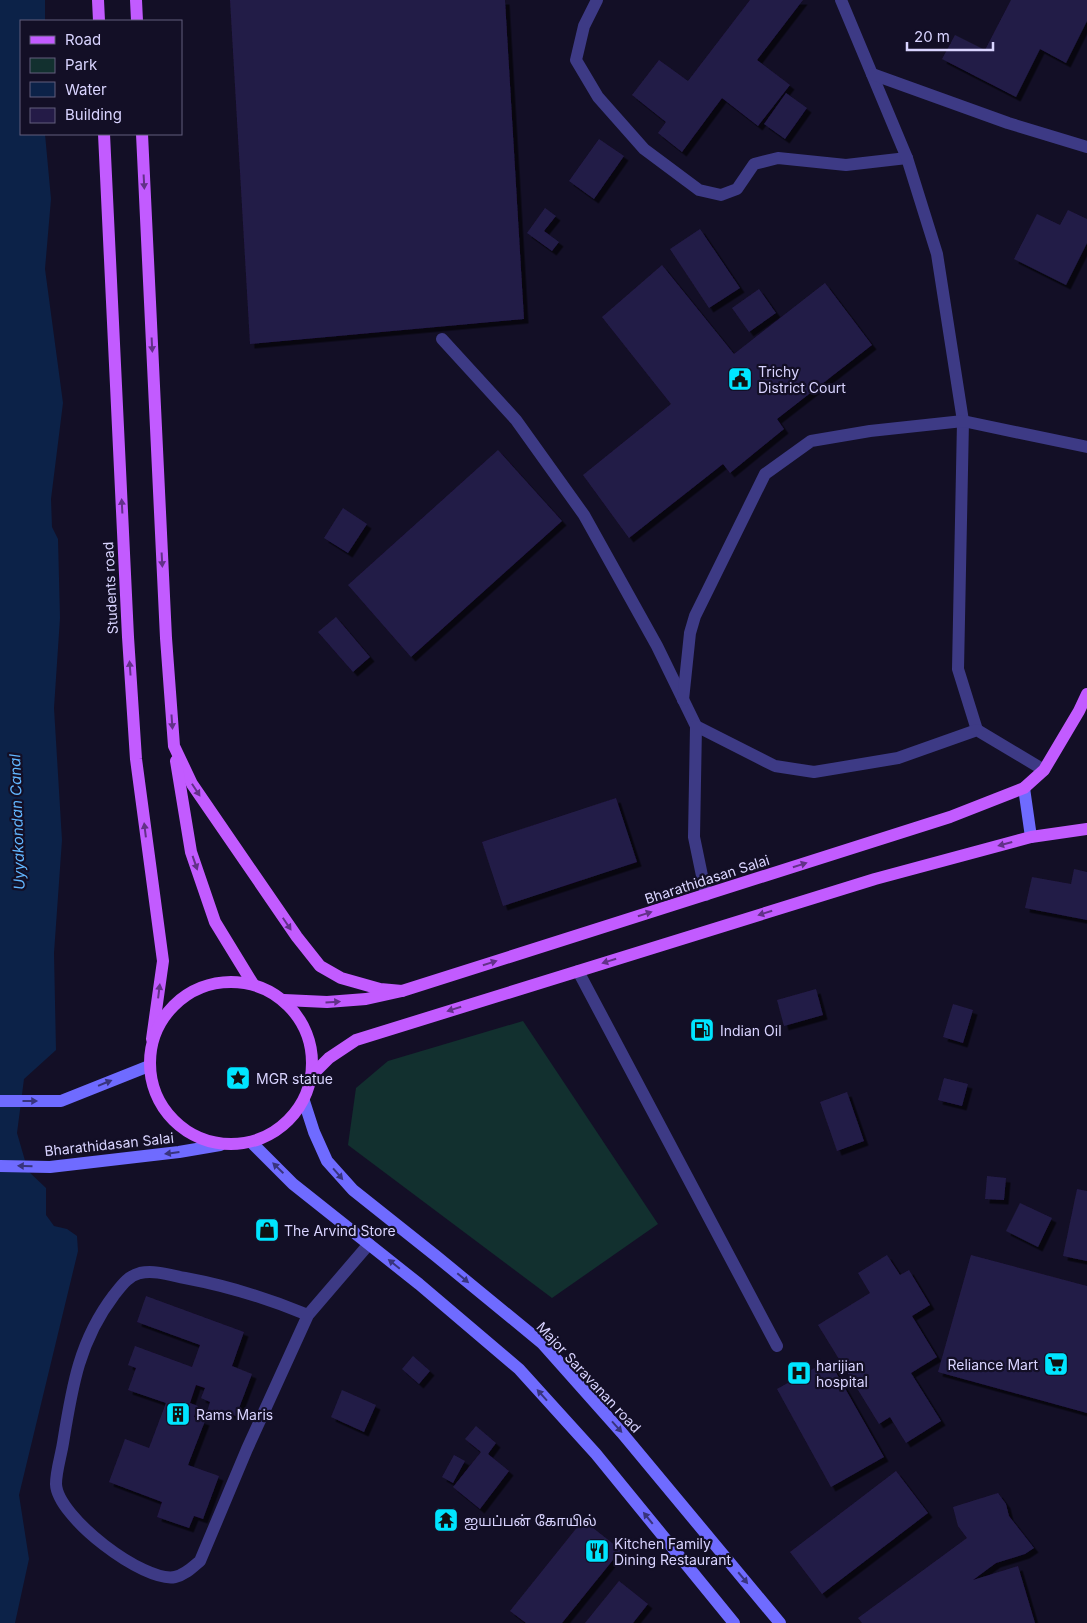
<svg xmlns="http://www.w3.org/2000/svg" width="1087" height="1623" font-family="Inter,'Noto Sans Tamil',sans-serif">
<defs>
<filter id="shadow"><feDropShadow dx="4.5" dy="4.5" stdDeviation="0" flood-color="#0009"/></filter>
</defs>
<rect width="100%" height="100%" fill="#130f26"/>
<path fill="#12302f" d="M523 1021 658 1224 552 1298 348 1145 356 1088 388 1061Z"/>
<path fill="#0c2248" d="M0 0H45V21H21V134H45L51 199 45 269 63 403 51 499 52 527 58 539 60 618 54 708 62 840 54 953 56 1050 24 1079 17 1133 28 1171 46 1188V1215L54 1226 67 1229 77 1236 78 1251 19 1495 29 1559 15 1623H0Z"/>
<g fill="#241b47" filter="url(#shadow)">
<path d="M230 0H505L524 319 250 344Z"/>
<path d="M750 0H803L757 60 790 85 758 126 722 98 682 152 658 133 666 122 632 95 659 60 688 81Z"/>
<path d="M1011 0H1087V21L1066 63 1040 49 1016 97 942 59 955 35 985 50Z"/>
<path d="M786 93 807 108 785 139 764 124Z"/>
<path d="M599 139 624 156 594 199 569 181Z"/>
<path d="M545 208 556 216 544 231 559 242 552 251 527 233Z"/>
<path d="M1068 210 1087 219V243L1066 285 1014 259 1037 214 1060 225Z"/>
<path d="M700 229 740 288 709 308 670 249Z"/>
<path d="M662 265 734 354 825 283 872 345 777 419 784 429 730 473 723 464 629 538 583 475 671 404 602 317Z"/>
<path d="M759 289 776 313 749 332 732 308Z"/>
<path d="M498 450 562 521 411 657 348 585Z"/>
<path d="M343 508 367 524 348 553 324 538Z"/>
<path d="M336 617 370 657 353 672 318 632Z"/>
<path d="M616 798 637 862 503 906 482 842Z"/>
<path d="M1074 869 1087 872V920L1025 908 1032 877 1071 884Z"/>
<path d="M816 989 823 1015 784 1026 777 1000Z"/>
<path d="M953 1004 973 1010 963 1043 943 1037Z"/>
<path d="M944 1078 968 1084 962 1106 938 1100Z"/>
<path d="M847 1092 864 1141 837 1151 820 1102Z"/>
<path d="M987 1176 1006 1178 1004 1200 985 1199Z"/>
<path d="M1077 1189 1087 1191V1261L1063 1256Z"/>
<path d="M1020 1203 1052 1218 1038 1247 1006 1231Z"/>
<path d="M887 1255 900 1275 909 1270 930 1305 912 1316 937 1357 911 1373 941 1421 906 1443 890 1417 879 1424 818 1325 870 1293 858 1273Z"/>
<path d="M971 1255 1087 1286V1413L938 1372Z"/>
<path d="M146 1296 244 1332 232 1366 252 1374 236 1416 221 1411 219 1416 207 1412 210 1402 201 1398 205 1388 196 1385 190 1403 198 1406 194 1417 205 1421 188 1465 219 1476 203 1519 194 1516 189 1528 157 1517 162 1502 109 1482 125 1439 149 1448 166 1403 128 1390 136 1368 128 1365 135 1346 192 1367 200 1345 137 1322Z"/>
<path d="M413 1356 430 1371 419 1384 402 1369Z"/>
<path d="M829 1360 884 1457 831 1487 777 1389Z"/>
<path d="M342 1390 376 1405 364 1432 331 1417Z"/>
<path d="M476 1426 496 1443 488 1454 509 1471 480 1509 453 1487 481 1452 465 1439Z"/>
<path d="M454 1455 465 1461 453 1483 442 1477Z"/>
<path d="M896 1471 928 1513 822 1594 790 1552Z"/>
<path d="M998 1493 1006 1504 1009 1516 1034 1548 1025 1554 996 1563 973 1580 1018 1566 1035 1623H862L858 1618 967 1538 958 1526 953 1507Z"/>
<path d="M583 1520 621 1550 562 1623H526L510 1611Z"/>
<path d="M619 1581 648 1604 633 1623H585Z"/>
</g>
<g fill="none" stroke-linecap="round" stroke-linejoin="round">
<g stroke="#3d3a85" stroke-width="12">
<path d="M597 0 584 26 576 60 598 97 644 149 699 190 721 195 737 189 754 164 778 158 846 165 907 158"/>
<path d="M841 0 907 158 937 254 963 421 958 669 977 730"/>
<path d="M872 74 1008 123 1087 147"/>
<path d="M442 339 516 420 584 515 657 646 696 726 775 766 814 772 898 758 977 730 1044 770"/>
<path d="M683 700 690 633 695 616 765 474 811 441 870 431 963 421 1087 447"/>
<path d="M696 726 694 837 706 895"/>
</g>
<g stroke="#3d3a85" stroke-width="12">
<path d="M578 971 777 1346"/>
<path d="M308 1315 247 1449 200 1561C193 1567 185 1575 175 1577 144 1583 57 1517 56 1484 56 1471 61 1456 63 1443 72 1387 79 1341 114 1295 122 1285 128 1276 140 1273 155 1270 170 1275 185 1278 228 1286 267 1298 308 1315L369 1244"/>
</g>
<g stroke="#6f6bff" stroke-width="12">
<path d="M1024 788 1031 837"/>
<path d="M0 1101H61L149 1066"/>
<path d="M304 1101 314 1132 327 1161 353 1190 436 1256 542 1343 622 1433 780 1623"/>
<path d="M251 1142 293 1184 419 1284 519 1369 596 1454 734 1623"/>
<path d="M0 1166 50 1167 179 1152 220 1145"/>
</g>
<g stroke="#c25bff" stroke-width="12">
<path d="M98 0 99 21"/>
<path d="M136 0 137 21"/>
<path d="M104 134 128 637 136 759 163 961 152 1039"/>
<path d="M142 134 166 638 174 746 192 784 297 937 320 966 341 978 380 989 402 991"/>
<path d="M176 761 191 852 215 922 253 984"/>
<circle cx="231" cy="1063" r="81"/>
<path d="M284 1000 327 1002 366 999 402 991 950 817 1024 788 1044 770 1079 711 1087 694"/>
<path d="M312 1075 329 1058 356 1040 875 879 1031 837 1087 829"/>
</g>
</g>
<defs><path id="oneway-solid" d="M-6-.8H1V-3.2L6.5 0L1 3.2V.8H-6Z" transform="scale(1.25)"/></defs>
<g fill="#623188">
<use href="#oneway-solid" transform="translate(144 182) rotate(87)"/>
<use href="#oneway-solid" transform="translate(152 345) rotate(87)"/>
<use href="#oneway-solid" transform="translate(122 506) rotate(-93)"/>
<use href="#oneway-solid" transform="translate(162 560) rotate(87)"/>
<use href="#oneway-solid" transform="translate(130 668) rotate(-94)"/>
<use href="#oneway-solid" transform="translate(172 722) rotate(86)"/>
<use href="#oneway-solid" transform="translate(196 790) rotate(57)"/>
<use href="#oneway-solid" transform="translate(145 830) rotate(-97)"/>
<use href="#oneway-solid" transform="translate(1005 844) rotate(165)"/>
<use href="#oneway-solid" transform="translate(195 863) rotate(71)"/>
<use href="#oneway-solid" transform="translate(800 865) rotate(-18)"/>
<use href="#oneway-solid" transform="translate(765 913) rotate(163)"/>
<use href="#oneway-solid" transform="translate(645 914) rotate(-18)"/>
<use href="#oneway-solid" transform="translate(287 924) rotate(56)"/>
<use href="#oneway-solid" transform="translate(609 961) rotate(163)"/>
<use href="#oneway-solid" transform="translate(490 963) rotate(-18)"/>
<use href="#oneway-solid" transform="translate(159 991) rotate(-83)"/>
<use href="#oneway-solid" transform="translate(333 1002) rotate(-3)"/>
<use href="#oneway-solid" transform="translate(454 1009) rotate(163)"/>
</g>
<g fill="#38347d">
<use href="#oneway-solid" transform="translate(105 1083) rotate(-22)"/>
<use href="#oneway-solid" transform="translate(30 1101)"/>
<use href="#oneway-solid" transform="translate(172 1153) rotate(173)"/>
<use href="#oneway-solid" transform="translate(25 1166) rotate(-178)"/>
<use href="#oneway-solid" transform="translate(278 1168) rotate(-136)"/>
<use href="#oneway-solid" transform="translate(338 1174) rotate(49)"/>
<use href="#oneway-solid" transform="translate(394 1264) rotate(-141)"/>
<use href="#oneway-solid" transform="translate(463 1278) rotate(40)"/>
<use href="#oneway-solid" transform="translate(542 1395) rotate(-132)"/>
<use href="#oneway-solid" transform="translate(617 1427) rotate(48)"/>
<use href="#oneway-solid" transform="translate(648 1518) rotate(-129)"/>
<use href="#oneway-solid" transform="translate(743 1578) rotate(50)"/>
</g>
<defs>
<symbol id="civic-square" viewBox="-11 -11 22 22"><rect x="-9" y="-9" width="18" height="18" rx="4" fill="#00e5ff" stroke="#130f26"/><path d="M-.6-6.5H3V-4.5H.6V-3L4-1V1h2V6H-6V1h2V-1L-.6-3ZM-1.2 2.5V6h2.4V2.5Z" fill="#111"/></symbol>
<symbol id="fuel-square" viewBox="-11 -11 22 22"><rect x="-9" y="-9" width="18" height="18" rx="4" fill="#00e5ff" stroke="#130f26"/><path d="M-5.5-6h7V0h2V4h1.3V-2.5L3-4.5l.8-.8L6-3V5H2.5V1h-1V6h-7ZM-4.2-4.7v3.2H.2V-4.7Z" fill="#111"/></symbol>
<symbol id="sight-square" viewBox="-11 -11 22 22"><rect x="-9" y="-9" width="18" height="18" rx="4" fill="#00e5ff" stroke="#130f26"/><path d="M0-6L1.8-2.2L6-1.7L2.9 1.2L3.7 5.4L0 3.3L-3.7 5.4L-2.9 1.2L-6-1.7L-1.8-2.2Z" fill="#111"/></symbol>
<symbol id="shop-square" viewBox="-11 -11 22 22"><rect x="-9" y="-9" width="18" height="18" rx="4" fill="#00e5ff" stroke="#130f26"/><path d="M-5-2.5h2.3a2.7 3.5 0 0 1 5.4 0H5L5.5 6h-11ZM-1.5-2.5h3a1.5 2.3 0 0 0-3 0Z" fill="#111"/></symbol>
<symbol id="supermarket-square" viewBox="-11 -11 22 22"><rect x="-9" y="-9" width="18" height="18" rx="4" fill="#00e5ff" stroke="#130f26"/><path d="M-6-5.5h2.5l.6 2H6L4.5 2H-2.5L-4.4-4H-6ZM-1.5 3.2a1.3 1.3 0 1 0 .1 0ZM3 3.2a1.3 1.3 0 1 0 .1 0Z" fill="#111"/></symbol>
<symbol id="hospital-square" viewBox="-11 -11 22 22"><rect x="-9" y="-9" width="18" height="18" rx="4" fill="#00e5ff" stroke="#130f26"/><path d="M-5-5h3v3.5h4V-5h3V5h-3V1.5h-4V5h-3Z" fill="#111"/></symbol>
<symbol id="building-square" viewBox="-11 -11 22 22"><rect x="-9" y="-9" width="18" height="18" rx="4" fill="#00e5ff" stroke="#130f26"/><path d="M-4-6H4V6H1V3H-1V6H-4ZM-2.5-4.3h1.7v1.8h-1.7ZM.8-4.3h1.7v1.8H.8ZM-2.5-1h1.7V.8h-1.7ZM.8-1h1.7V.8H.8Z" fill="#111"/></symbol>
<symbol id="temple-square" viewBox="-11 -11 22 22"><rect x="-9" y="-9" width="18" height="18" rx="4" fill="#00e5ff" stroke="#130f26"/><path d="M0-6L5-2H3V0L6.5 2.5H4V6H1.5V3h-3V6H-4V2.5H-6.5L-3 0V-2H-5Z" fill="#111"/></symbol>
<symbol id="restaurant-square" viewBox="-11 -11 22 22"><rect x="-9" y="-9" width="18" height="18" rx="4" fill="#00e5ff" stroke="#130f26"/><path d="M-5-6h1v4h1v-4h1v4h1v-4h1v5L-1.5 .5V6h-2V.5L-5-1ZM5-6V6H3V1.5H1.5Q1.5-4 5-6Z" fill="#111"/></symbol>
</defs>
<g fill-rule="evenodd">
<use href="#civic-square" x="726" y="365" width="28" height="28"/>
<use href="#fuel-square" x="688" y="1016" width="28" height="28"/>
<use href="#sight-square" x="224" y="1064" width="28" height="28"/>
<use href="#shop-square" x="253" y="1216" width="28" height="28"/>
<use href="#supermarket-square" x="1042" y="1350" width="28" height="28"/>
<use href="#hospital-square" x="785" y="1359" width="28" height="28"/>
<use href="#building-square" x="164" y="1400" width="28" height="28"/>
<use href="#temple-square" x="432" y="1506" width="28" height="28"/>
<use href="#restaurant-square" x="583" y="1537" width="28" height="28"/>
</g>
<g text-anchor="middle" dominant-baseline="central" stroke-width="4.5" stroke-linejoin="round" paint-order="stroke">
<g font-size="14" fill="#d9d4ff" stroke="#130f26" text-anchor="start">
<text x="758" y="371">Trichy<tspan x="758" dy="16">District Court</tspan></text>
<text x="720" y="1030">Indian Oil</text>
<text x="256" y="1078">MGR statue</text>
<text x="284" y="1230">The Arvind Store</text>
<text x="1038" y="1364" text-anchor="end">Reliance Mart</text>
<text x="816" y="1365">harijian<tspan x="816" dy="16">hospital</tspan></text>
<text x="196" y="1414">Rams Maris</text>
<text x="464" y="1520">ஐயப்பன் கோயில்</text>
<text x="614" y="1543">Kitchen Family<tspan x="614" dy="16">Dining Restaurant</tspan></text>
</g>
<g font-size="14" fill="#d9d4ff" stroke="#130f26">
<text transform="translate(110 588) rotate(-93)">Students road</text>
<text transform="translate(707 879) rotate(-18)">Bharathidasan Salai</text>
<text transform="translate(109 1144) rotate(-6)">Bharathidasan Salai</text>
<text transform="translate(589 1377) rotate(47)">Major Saravanan road</text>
</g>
<g font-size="15" font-style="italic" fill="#62b6ff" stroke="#130f26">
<text transform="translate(17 822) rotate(-92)">Uyyakondan Canal</text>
</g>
</g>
<rect x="20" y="20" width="162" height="115" fill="#130f26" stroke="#625e7d"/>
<rect x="30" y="36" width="25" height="8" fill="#c25bff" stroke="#625e7d"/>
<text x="65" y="45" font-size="15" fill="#d9d4ff">Road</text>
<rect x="30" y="58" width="25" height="15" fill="#12302f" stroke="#625e7d"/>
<text x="65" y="70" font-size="15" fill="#d9d4ff">Park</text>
<rect x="30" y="82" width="25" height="15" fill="#0c2248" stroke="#625e7d"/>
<text x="65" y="95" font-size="15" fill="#d9d4ff">Water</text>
<rect x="30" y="108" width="25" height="15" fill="#241b47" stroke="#625e7d"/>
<text x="65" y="120" font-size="15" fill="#d9d4ff">Building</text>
<path d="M907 42v8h86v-8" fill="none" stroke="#d9d4ff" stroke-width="2.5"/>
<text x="914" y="42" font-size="15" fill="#d9d4ff" stroke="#130f26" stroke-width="4" paint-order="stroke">20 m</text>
</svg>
